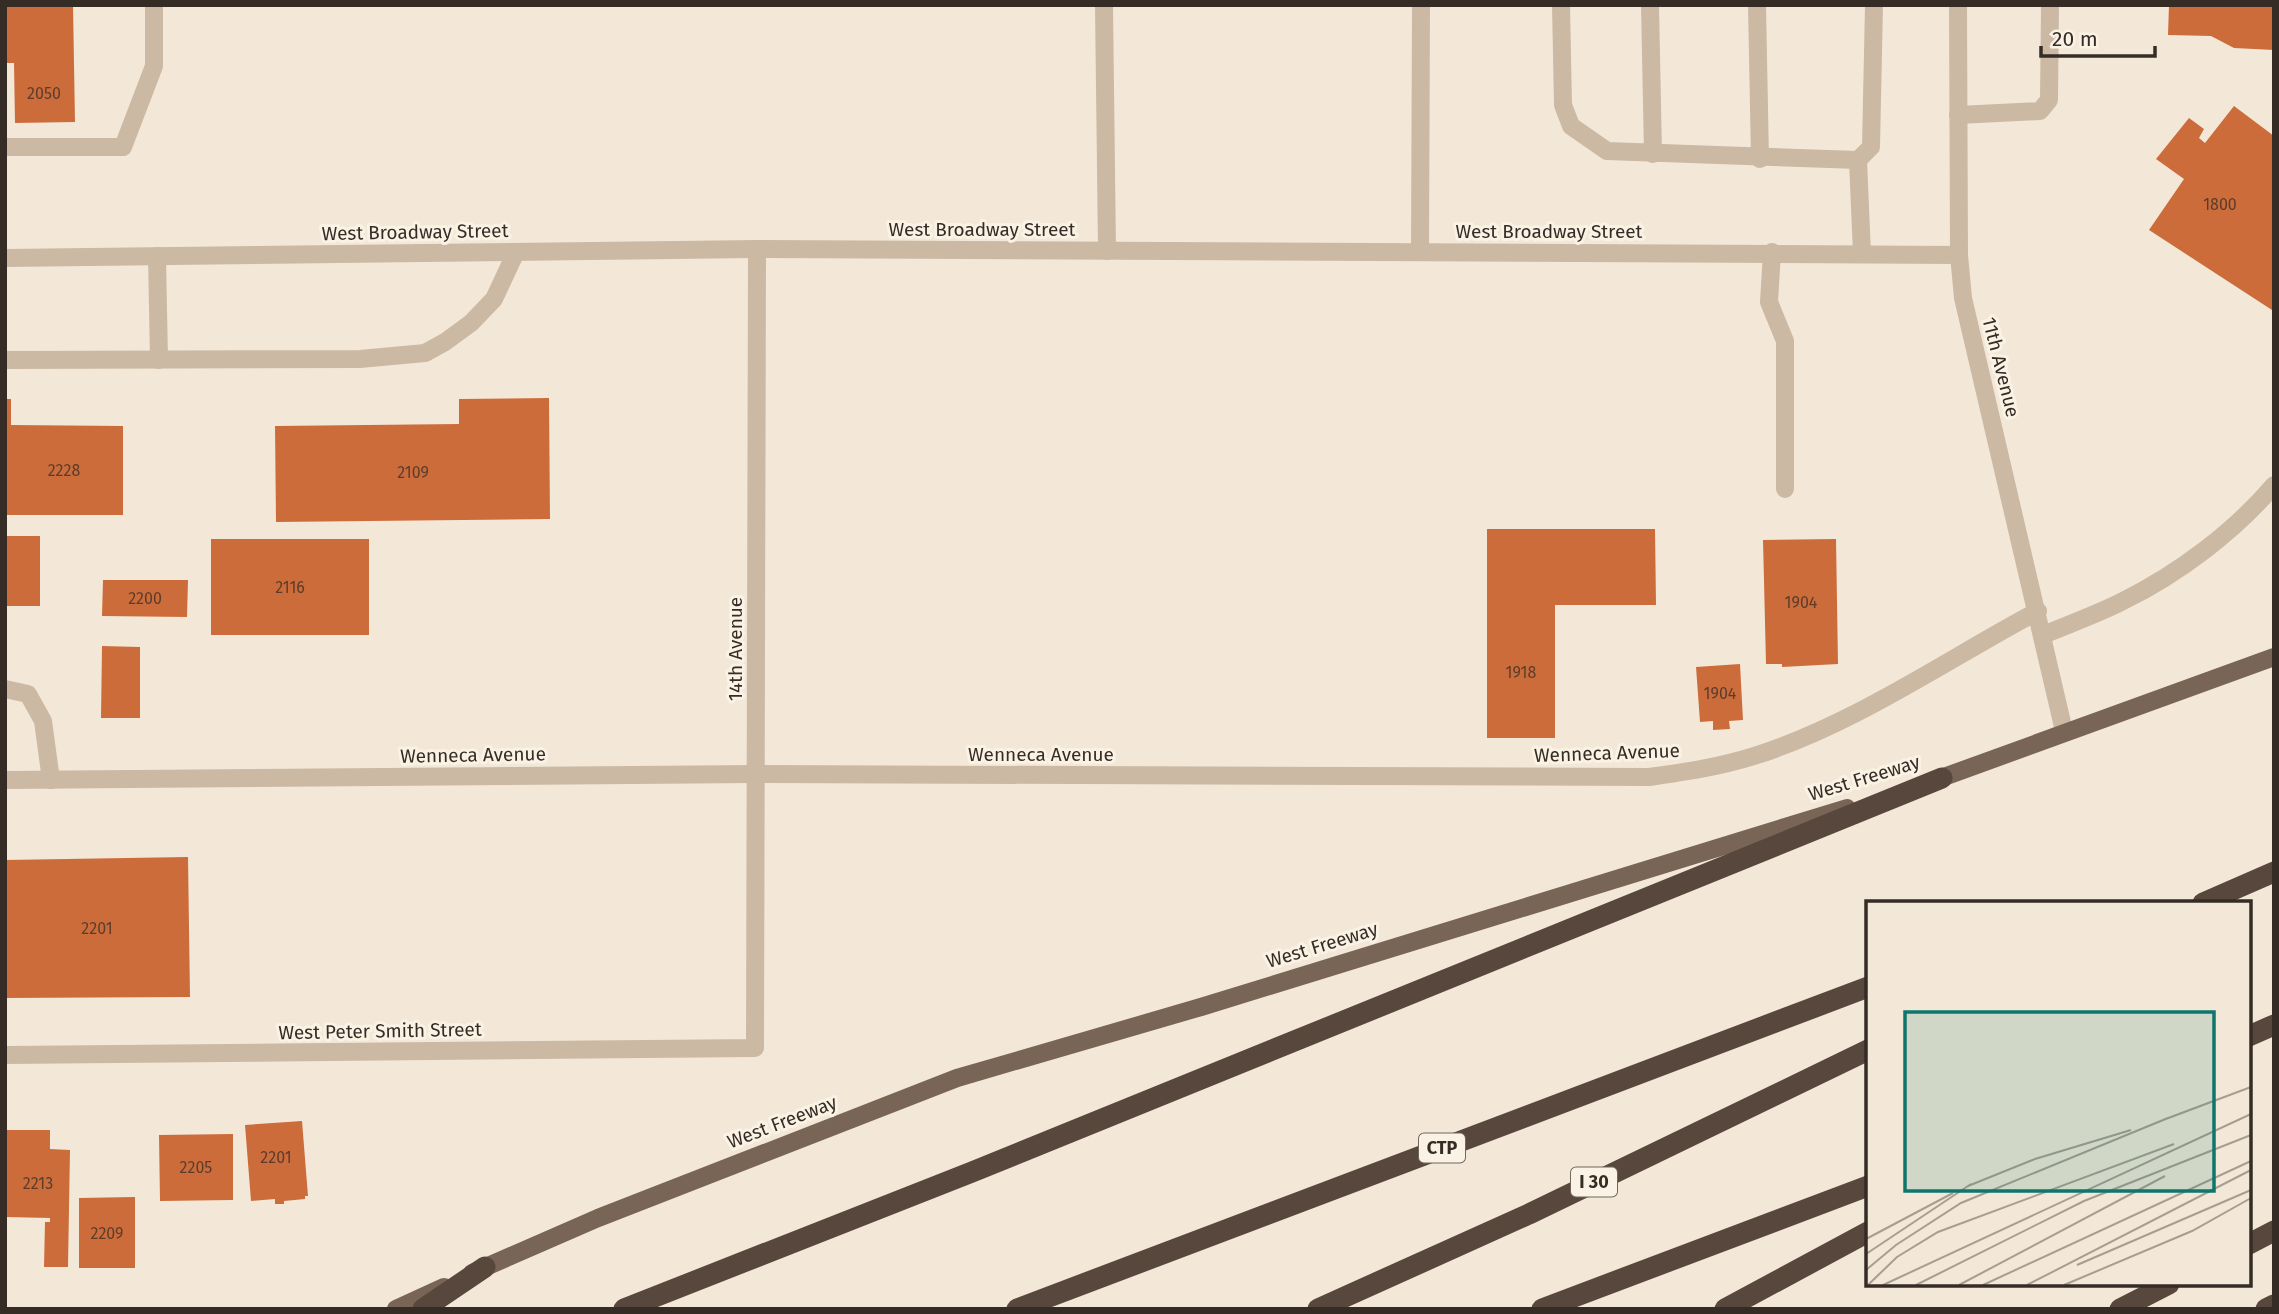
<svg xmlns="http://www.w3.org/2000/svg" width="2279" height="1314" font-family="'Fira Sans',sans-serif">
<rect width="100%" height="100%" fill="#f3e8d8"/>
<g fill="#cd6c3b">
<path d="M5 5H73L75 122 15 123 14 63H5Z"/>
<path d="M2169 5H2274V50L2234 48 2211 36 2168 35Z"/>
<path d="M2234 106 2274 136 2272 310 2149 230 2184 179 2156 159 2189 118 2204 129 2199 138 2205 143Z"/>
<path d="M549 398 550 519 276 522 275 426 459 424V399Z"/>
<path d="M5 399H11V425L123 426V515H5Z"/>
<path d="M1487 529H1655L1656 605H1555V738H1487Z"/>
<rect x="5" y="536" width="35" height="70"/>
<rect x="211" y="539" width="158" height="96"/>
<path d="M1836 539 1838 664 1782 667V664H1766L1763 540Z"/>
<path d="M103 580H188L187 617 102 616Z"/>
<path d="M102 646 140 647V718H101Z"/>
<path d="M1740 664 1743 720 1729 721 1730 729 1713 730V721L1700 722 1696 667Z"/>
<path d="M188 857 190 997 5 998V860Z"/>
<path d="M302 1121 308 1196H305V1199L284 1201V1204H275V1199L251 1201 245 1125Z"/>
<path d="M5 1130H50V1149L70 1150 68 1267H44L45 1222H50V1218L5 1217Z"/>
<path d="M233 1134V1200L160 1201 159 1135Z"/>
<path d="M135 1197V1268H79V1198Z"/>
</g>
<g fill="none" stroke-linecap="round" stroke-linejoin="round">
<g stroke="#cbb9a3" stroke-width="18">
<path d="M1104 5 1107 251"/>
<path d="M1561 5 1563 105 1571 126 1607 151 1858 160 1871 147 1874 5"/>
<path d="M1650 5 1653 154"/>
<path d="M1757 5 1760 159"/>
<path d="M1958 5 1959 255 1963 298 2064 731"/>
<path d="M1958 115 2040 111 2049 100 2050 5"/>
<path d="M5 147H123L154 66V5"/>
<path d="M1858 160 1862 254"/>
<path d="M1420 251 1421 5"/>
<path d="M1772 252 1769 302 1785 341V489"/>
<path d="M157 256 159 360"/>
<path d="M5 258 757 249 1959 255"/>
<path d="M5 360 360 359 425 353 445 342 471 323 494 299 516 252"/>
<path d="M2043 635C2069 624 2098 614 2123 601 2178 574 2234 532 2274 485"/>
<path d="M5 689 28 694 43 721 51 780"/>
<path d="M5 780 756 774 1649 777C1685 772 1719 767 1754 756 1853 725 1946 660 2038 611"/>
<path d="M5 1055 755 1048 757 249"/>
</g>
<g stroke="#796556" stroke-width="18">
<path d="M1930 782 2274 657"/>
<path d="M472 1273 598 1218 957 1078 1201 1007 1847 808"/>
<path d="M396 1309 444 1287"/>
</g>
<g stroke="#57473c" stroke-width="21">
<path d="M2203 903 2274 872"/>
<path d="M2249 1036 2274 1025"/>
<path d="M2249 1244 2274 1231"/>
<path d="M423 1309 485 1267"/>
<path d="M624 1309 972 1172 1942 778"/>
<path d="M1017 1309 1868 987"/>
<path d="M1318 1309 1529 1214 1868 1050"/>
<path d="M1542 1309 1868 1186"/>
<path d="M1725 1309 1868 1232"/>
<path d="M2120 1309 2169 1284"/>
<path d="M2266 1309 2274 1305"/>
</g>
</g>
<g text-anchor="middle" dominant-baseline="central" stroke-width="6" stroke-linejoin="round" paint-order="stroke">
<g font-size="16" fill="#5c3c2b">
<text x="44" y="93">2050</text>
<text x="2220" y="204">1800</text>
<text x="64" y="470">2228</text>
<text x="413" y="472">2109</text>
<text x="290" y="587">2116</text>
<text x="145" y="598">2200</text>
<text x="1801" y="602">1904</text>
<text x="1521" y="672">1918</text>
<text x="1720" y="693">1904</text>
<text x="97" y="928">2201</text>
<text x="276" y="1157">2201</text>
<text x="196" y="1167">2205</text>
<text x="38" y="1183">2213</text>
<text x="107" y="1233">2209</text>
</g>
<g fill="#faf2e4" stroke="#71675f" stroke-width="2">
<rect x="1419" y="1133.5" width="46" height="29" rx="5"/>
<rect x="1571" y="1167.5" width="46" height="29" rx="5"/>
</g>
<g font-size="18" font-weight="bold" fill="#362c26">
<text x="1442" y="1148">CTP</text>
<text x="1594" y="1182">I 30</text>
</g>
<g font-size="19" fill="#362c26" stroke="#faf2e4">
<text x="982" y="229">West Broadway Street</text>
<text x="1549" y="231">West Broadway Street</text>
<text transform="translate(415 232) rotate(-1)">West Broadway Street</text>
<text transform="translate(2001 367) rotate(76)">11th Avenue</text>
<text transform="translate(735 649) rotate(-90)">14th Avenue</text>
<text transform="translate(1607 753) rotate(-2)">Wenneca Avenue</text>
<text x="1041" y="754">Wenneca Avenue</text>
<text transform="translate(473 755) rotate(-1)">Wenneca Avenue</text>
<text transform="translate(1864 778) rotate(-17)">West Freeway</text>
<text transform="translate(1322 945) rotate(-17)">West Freeway</text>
<text transform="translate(380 1031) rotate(-1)">West Peter Smith Street</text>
<text transform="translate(782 1122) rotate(-21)">West Freeway</text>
</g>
</g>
<g transform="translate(1866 901)">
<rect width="385" height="385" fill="#f3e8d8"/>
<path fill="none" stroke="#a79d91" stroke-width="2" d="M297 219 385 186M102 285 169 258 265 229M0 338 87 292M0 353 105 283M211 364 385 289M0 369 30 344 95 302 302 217M2 384 31 356 72 331 308 243M17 384 385 213M50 384 218 300 385 234M93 384 299 275M117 384 385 260M161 384 385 269M198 384 326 330 385 297"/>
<path fill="#0f766e" fill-opacity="0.15" stroke="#0f766e" stroke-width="3.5" d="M39 111H348V290H39Z"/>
<rect width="385" height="385" fill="none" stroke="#362c26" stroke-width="3.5"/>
</g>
<rect width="2279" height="1314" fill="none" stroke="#362c26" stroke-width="14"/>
<path d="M2041 46v10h114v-10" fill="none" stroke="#362c26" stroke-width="3.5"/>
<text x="2052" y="46" font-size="21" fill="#362c26" stroke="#faf2e4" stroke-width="5" paint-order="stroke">20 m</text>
</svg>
